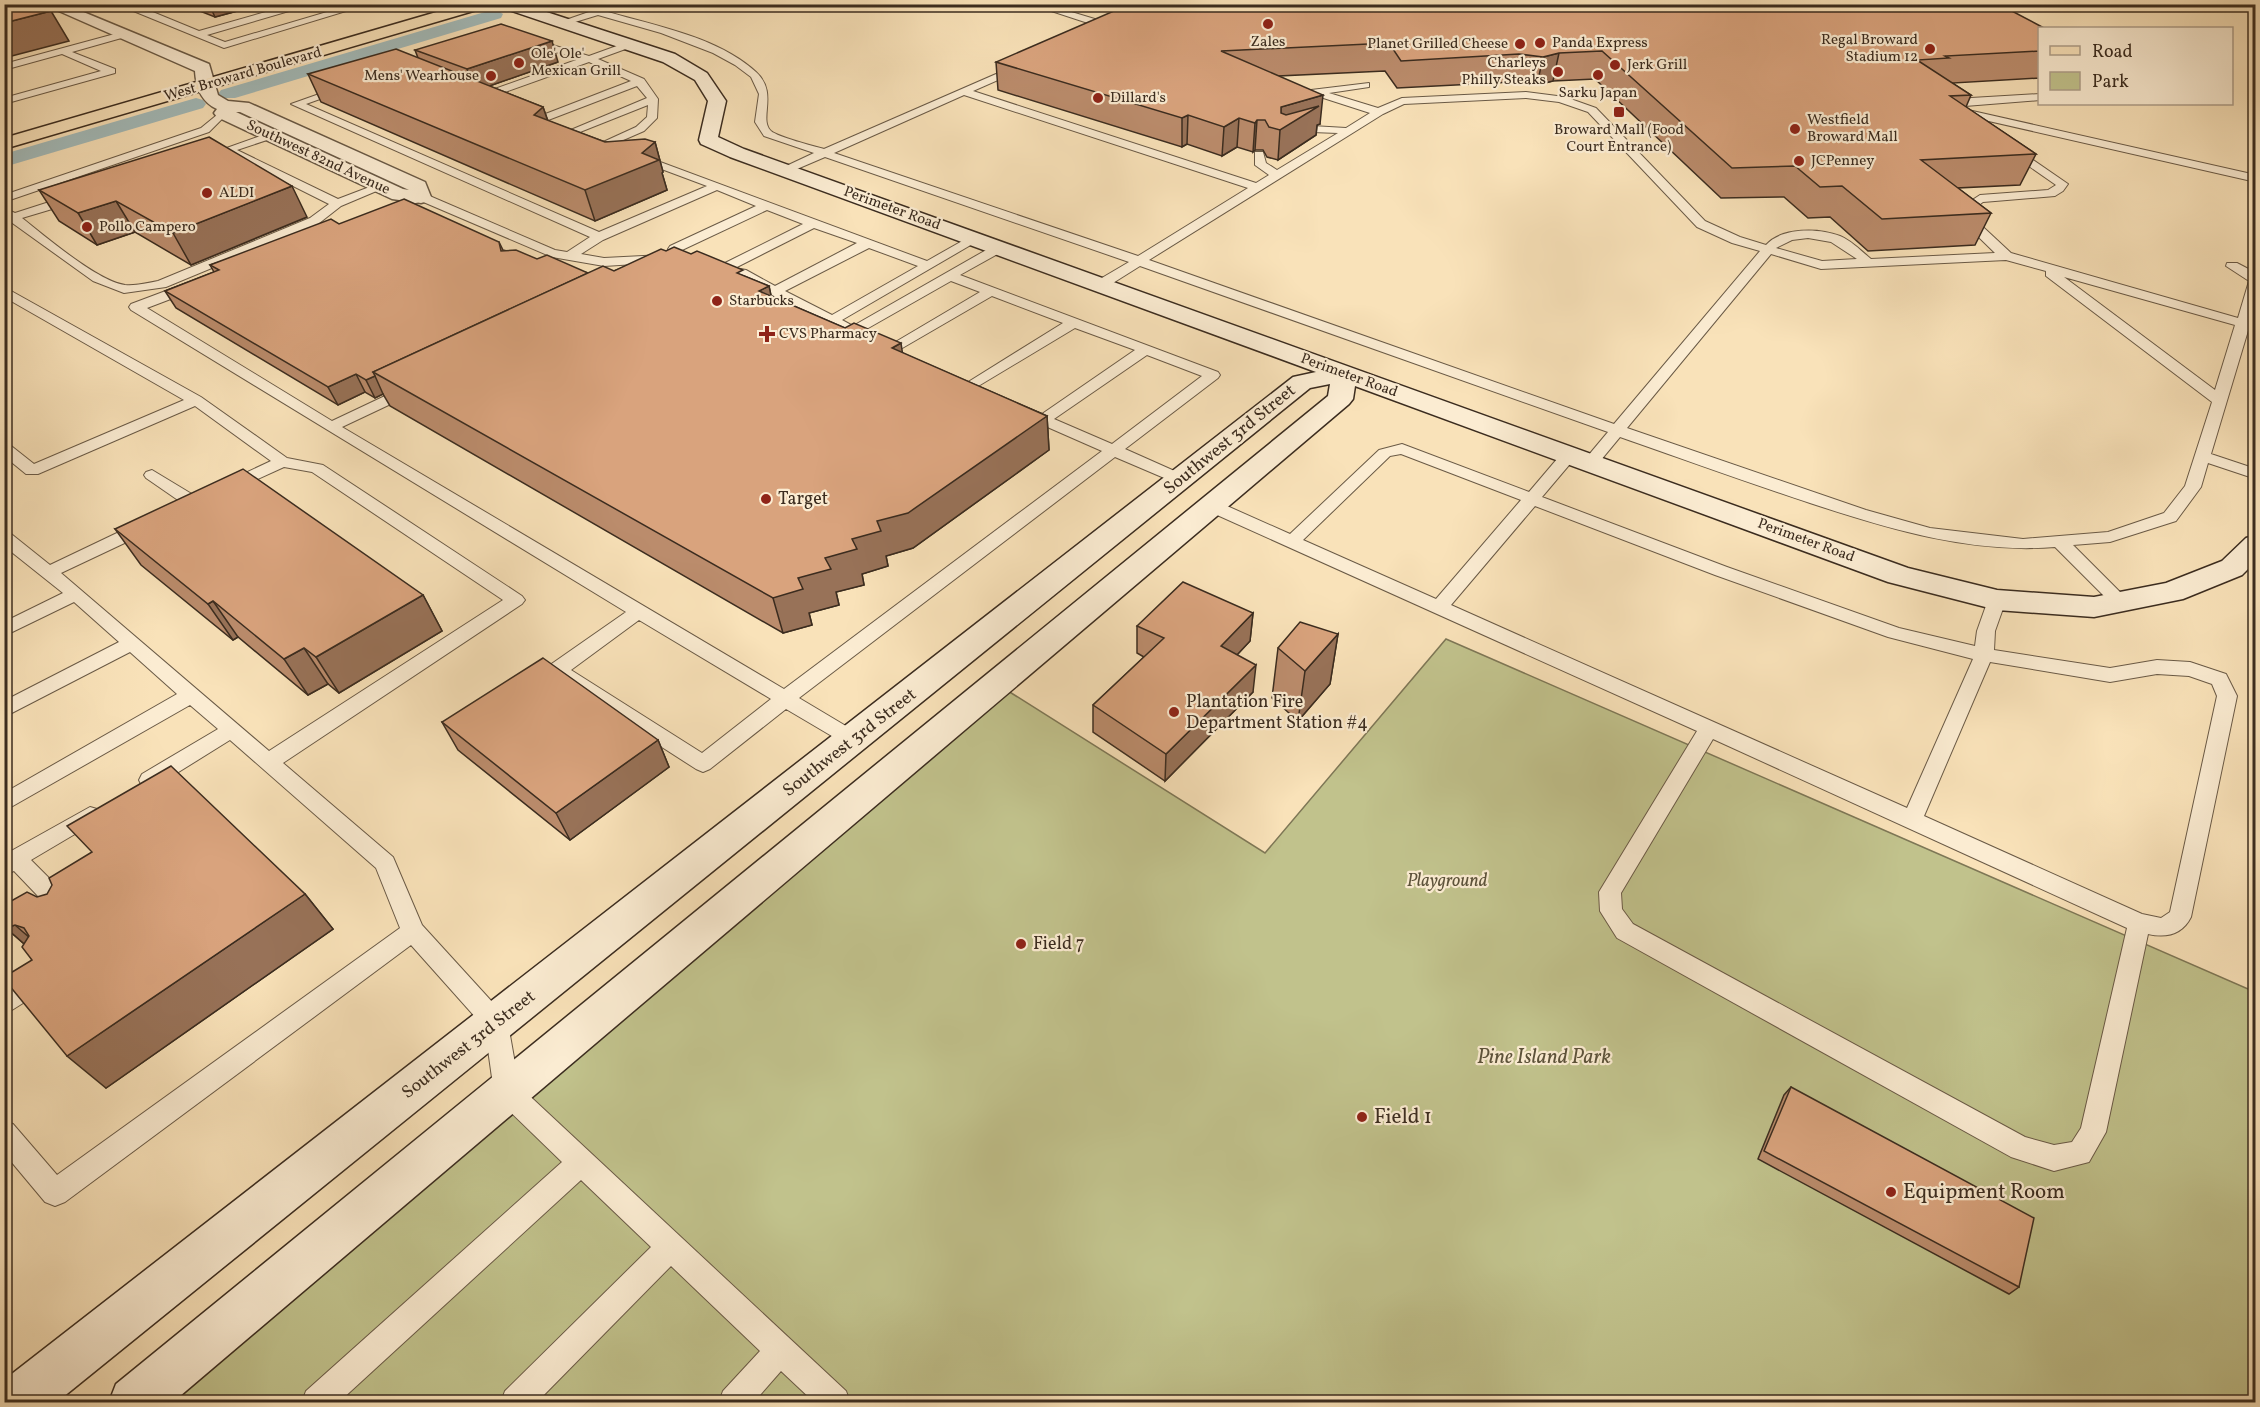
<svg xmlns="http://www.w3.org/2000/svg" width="2260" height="1407" font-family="Vollkorn,serif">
<rect width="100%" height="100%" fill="#f9e2b9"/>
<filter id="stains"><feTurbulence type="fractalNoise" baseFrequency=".00333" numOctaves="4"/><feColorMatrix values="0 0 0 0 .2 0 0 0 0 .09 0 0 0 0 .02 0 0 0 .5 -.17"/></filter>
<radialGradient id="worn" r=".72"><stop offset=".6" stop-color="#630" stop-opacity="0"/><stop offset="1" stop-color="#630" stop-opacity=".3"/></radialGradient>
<path fill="#c1c28c" stroke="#7e7756" stroke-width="1.5" d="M1446 639 2255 992V1402H134L997 684 1265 853Z"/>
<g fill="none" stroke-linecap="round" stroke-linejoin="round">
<g fill="#a3bbba" fill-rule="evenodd">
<path d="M495 9 503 14 501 18 235 98H221L218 94 221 90Z"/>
<path d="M196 98 203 100 206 104 203 108 4 167V154Z"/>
</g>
<defs>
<g id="lane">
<path d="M136 4H151L143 8 199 31 294 4 306 6 207 35 225 42 354 4H369L224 48 131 10V6Z"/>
<path d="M612 4H627L608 12C656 26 718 37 756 72 779 93 758 119 771 131 778 137 813 146 824 149L1019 64 1024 67 1023 69 973 91 1256 183 1269 175 1255 165V152H1263L1266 163 1277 170 1338 133 1312 132 1288 137V133L1312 126 1346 128 1370 113 1311 94V90L1369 83V87L1329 93 1378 108 1402 98 1526 92 1565 97 1596 108 1705 221 1740 237 1766 245C1782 227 1819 228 1840 236 1852 241 1861 251 1871 259L1995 253 1957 216V210L1980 195 2048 190 2056 185 2003 148 2009 145 2013 146 2068 184 2063 191 2055 196 1983 202 1968 213 2011 253 2238 318 2249 281 2226 266 2227 263H2237L2256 273V304L2211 454 2256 469V479L2208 463 2201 487 2176 521 2110 542 2073 545 2126 598 2129 602 2126 606H2114L2055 547C1971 554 1889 529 1810 503 1746 482 1683 459 1620 437L1596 466H1584L1582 463 1608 432 1140 266 1105 288H1095L1093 285 1095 282 1129 262 825 157 790 172H782V168L814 153 764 136 755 122 759 94 751 77 735 65 713 53 661 33 598 15 562 26 557 23ZM964 95 1248 188 1138 256 834 153ZM1526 98 1559 102 1588 112 1697 227 1732 243 1760 251 1614 424 1149 260 1383 114 1404 104ZM1808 238 1831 242 1857 259 1822 261 1776 248 1792 240ZM1771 254 1821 269 2006 260 2046 271V276L2212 402 2185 486 2164 513 2108 532 2023 539 1930 528 1866 510 1627 428ZM2064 277 2235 325 2215 390Z"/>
<path d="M1030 4H1045L1098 20 1102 29 1097 36 1084 39V35L1092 29 1091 24Z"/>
<path d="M1975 4H2035L2031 7 1944 12 1939 9 1944 6Z"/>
<path d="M2245 4H2256V10L2246 6Z"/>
<path d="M122 32 125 33V37L72 52 115 69V73L4 104V98L101 71 62 54 4 70V64Z"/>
<path d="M529 38 589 56 625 43H631V47L598 59 644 79 658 99 657 118 644 131 605 148 599 145 601 143 636 127 647 117 648 105 575 134H567L566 132 647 98 637 86 543 122H535V118L631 81 589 62 483 100H475V96L579 59 526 43 524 41Z"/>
<path d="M339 87 348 89 306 104 599 232 707 186 632 158 630 156 636 153 927 261 971 236H979L981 239 842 320 853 326 995 245H1003L1005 248 1003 251 960 275 1218 372 1220 375 1218 378 1125 449 1188 477 1190 480 1182 485 1176 483 1115 457 799 698 861 735 864 740 861 745 854 747 847 745 786 709 710 769 703 772 696 769 550 675 548 670 550 665 626 612 131 310 129 307 131 304 187 283H197L199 286 197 289 147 308 332 421 404 387H414L416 390 414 393 342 427 784 689 1102 451 1020 415 1017 412 1025 407 1042 414 1135 350 1075 328 970 391 965 390 963 387 965 384 1063 323 992 296 892 354 887 353 885 350 887 347 980 292 951 281 863 331 875 339 868 343 826 324 737 276 713 271 712 268 713 265H721L803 224 767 210 682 250 689 258 678 265H668L667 262 604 266 552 257 421 201 403 208 399 207V201L417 194H425L555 250 567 252 590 237 291 104ZM717 190 756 206 670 246 668 249 675 257 669 259 663 255 604 258 581 254 603 240ZM814 228 857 243 775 286 746 270 735 268ZM869 248 918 266 832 315 785 291ZM1147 355 1202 376 1112 444 1054 419ZM639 620 771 699 702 753 571 670Z"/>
<path d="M2040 94V100L1965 106 1968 110 2256 175V182L1971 117 1963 118 1953 105 1971 98Z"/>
<path d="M223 110 228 113 209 132 4 202V195L201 128Z"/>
<path d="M269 133 274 136 273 138 237 150 338 199 380 183 386 187 341 206 318 224 166 287 124 293 93 281 4 217V208L15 213 71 195H79V201L22 218C45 236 97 281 125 285 136 286 147 283 158 281L310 218 329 204 221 150Z"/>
<path d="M4 287 201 397 287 458 323 465 522 596 525 600 522 604 283 763 393 857 422 925 505 1016 508 1024 519 1086 846 1391 850 1402H814L781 1371 754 1402H719L723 1391 760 1351 671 1266 537 1402H501L505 1391 651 1247 581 1180 339 1402H302L306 1391 562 1162 498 1100 494 1092 485 1028 411 945 65 1202 55 1206 45 1202 4 1153V1121L13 1124 57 1175 400 928 376 868 230 740 156 786 149 788 142 786 139 780 142 774 218 729 190 705 4 811V793L177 694 130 652 4 717V701L119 642 74 602 4 636V622L63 593 4 546V532L10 533 50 565 138 523H150L152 527 150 531 61 573 269 751 503 600 312 472 284 467 236 489H224L222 486 224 483 271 461 195 406 38 474H26L4 456V443L10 445 34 464 184 400 4 297Z"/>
<path d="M1402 444 1529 492 1563 452H1575L1577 455 1575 458 1542 497 1727 567 1899 628 1975 646 1977 631 1988 600 1991 596H2003L2006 600 1995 631 1994 650 2110 668 2157 660 2190 662 2226 674 2237 696 2191 917C2182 935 2166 938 2148 934L2106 1132 2089 1162 2054 1171 2011 1157 1617 938 1600 911 1599 892 1697 731 1206 510 1204 506 1212 501 1218 502 1290 534 1379 450ZM1401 454 1521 500 1436 599 1303 540 1390 456ZM1535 506 1715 575 1888 637 1973 659 1907 808 1451 605ZM1990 662 2110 682 2157 674 2189 676 2212 684 2217 696 2170 912 2161 918 2142 914 1924 816ZM1713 739 2127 928 2081 1128 2072 1142 2054 1145 2025 1137 1633 924 1622 909 1621 893Z"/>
<path d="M152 470 200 499 202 503 200 507H188L146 478 144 475 146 472Z"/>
<path d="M90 807 97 809 101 815 97 821 31 860 75 904 78 911 75 918 67 920 59 918 14 871 4 875V855Z"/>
<path d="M39 971 47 974 51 981 47 988 4 1015V991Z"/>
</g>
<path id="street" d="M43 4H64L209 64 218 95 228 101 249 103 425 182 431 197 428 201 421 203 392 199 217 117 214 113 217 109C201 102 196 87 195 71ZM236 112H240L409 190 403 189Z"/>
<path id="secondary" d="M498 4H522L675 54 707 73 726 101 718 137 744 149 1908 568 1997 590 2094 597 2166 583 2222 561 2246 538 2256 535V561L2242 575 2183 599 2094 617 1997 610 1888 582 1355 386 1353 399 1349 404 173 1402H109L116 1384 1328 396 1330 384 1310 388 57 1402H4V1380L1293 377 1316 372 730 157 701 144 699 140 708 101 695 80 663 62 500 7Z"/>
<path id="primary" d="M464 4H489L487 7 4 149V138Z"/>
</defs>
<use href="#lane" stroke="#6a5a46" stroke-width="2"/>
<use href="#street" stroke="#6a5a46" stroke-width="3"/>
<use href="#secondary" stroke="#3b2c1f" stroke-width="3"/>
<use href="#primary" stroke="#3b2c1f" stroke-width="3"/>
<use href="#lane" fill="#fbecd2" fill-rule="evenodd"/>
<use href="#street" fill="#fbecd2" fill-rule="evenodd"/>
<use href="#secondary" fill="#fbecd2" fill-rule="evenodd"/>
<use href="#primary" fill="#f9e2b9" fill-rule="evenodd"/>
</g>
<g fill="#bb8c6c" stroke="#3b2c1f" stroke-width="1.5">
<path d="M182 4H263L215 17Z"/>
<path d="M1976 11 2040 28V78L1952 83 1971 95 1966 107 2036 154 2020 185 1958 188 1991 213 1975 245 1868 251 1830 217 1808 218 1784 197 1721 198 1595 79 1553 81 1537 85 1514 82 1397 88 1385 71 1279 76 1320 124 1317 125 1316 135 1278 160 1267 157 1263 150H1255L1253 152 1237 147 1222 156 1187 144 1182 147 998 90 996 62Z"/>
<path d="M415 50 558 62 489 86 543 107 548 121 605 142H655L663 172 662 173 667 190 595 221 321 102 308 74 418 58Z"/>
<path d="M39 190 307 217 191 265 135 232 97 245 59 221Z"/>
<path d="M339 224 499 242 503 250 588 273 614 271 666 251 744 276 769 286 771 296 1047 416 1049 450 913 548 886 556 888 566 862 574 864 585 836 592 839 605 809 613 812 625 783 633 390 406 383 394 375 398 365 392 338 405 176 308 165 291 214 272 210 265Z"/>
<path d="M115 529 423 595 442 631 339 693 328 684 308 695 238 637 233 640 141 565Z"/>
<path d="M1253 613 1250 641 1237 655 1253 692 1165 781 1093 732V705L1144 657 1137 653V626Z"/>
<path d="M1338 634 1330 684 1298 721 1272 698 1278 648Z"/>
<path d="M442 722 658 740 669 767 570 840 458 750Z"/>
<path d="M305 894 333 929 106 1088 32 960 24 944 6 928 37 897Z"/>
<path d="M1791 1087 2019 1287 2009 1294 1758 1159 1784 1095Z"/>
</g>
<g fill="#987258" stroke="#3b2c1f" stroke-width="1.5">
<path d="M209 4H263L215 17Z"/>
<path d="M51 11 69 41 4 58V23Z"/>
<path d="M552 41 558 62 475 91 467 69Z"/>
<path d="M1559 53 1553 81 1537 85 1543 57Z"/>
<path d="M1323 95 1320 124 1317 125 1316 135 1278 160 1280 130 1281 107Z"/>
<path d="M543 107 553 136 534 115Z"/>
<path d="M1188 115 1187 144 1182 147V118Z"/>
<path d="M1239 118 1237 147 1222 156 1224 127Z"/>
<path d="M1257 120 1255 150 1253 152 1255 123Z"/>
<path d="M655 142 663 172 662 173 667 190 595 221 585 190 642 153Z"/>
<path d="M292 186 307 217 191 265 173 233Z"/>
<path d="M116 201 135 232 97 245 78 213Z"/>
<path d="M769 286 776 319 759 291Z"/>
<path d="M901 343 906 377 892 348Z"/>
<path d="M356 374 365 392 338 405 328 387Z"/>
<path d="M375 376 383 394 375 398 366 380Z"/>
<path d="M1047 416 1049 450 913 548 886 556 888 566 862 574 864 585 836 592 839 605 809 613 812 625 783 633 773 598 825 558 877 521Z"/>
<path d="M423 595 442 631 339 693 316 657Z"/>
<path d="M213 601 238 637 233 640 208 604Z"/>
<path d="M1253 613 1250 641 1219 674 1221 646Z"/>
<path d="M1338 634 1330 684 1298 721 1305 671Z"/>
<path d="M304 648 328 684 308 695 284 659Z"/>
<path d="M1256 665 1253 692 1165 781 1166 754Z"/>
<path d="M658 740 669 767 570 840 556 813Z"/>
<path d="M305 894 333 929 106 1088 67 1056Z"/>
<path d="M15 925 54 959 45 962 6 928Z"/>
</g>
<g fill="#d9a37d" stroke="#3b2c1f" stroke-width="1.5">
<path d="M4 4H37L51 11 4 23Z"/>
<path d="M1130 4H1964L1976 11 2010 10 2044 28H2040V51L1945 56 1949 58 1917 60 1971 95 1950 96 2036 154 1921 160 1991 213 1882 219 1842 186 1820 187 1795 166 1732 168 1602 51 1559 53 1543 57 1519 54 1401 61 1389 43 1221 51 1323 95 1281 107V113L1286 115 1319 106 1280 130 1269 127 1265 120H1257L1255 123 1239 118 1224 127 1188 115 1182 118 996 62Z"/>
<path d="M501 24 552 41 467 69 415 50Z"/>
<path d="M396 49 543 107 534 115 605 142 645 139 655 142 642 153 659 160 585 190 308 74Z"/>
<path d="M209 137 292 186 173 233 116 201 78 213 39 190Z"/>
<path d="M404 199 499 242 501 251 516 250 537 259 547 255 588 273 373 372 375 376 366 380 356 374 328 387 165 291 219 270 210 265 331 219 339 224Z"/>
<path d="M674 247 691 254 697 251 743 270 737 273 769 286 759 291 845 328 854 323 901 343 892 348 1047 416 908 513 877 521 881 531 852 539 857 549 825 558 831 569 798 578 803 589 773 598 373 372 603 266 614 271 661 249 666 251Z"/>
<path d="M243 469 423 595 316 657 304 648 284 659 213 601 208 604 115 529Z"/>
<path d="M1183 582 1253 613 1221 646 1256 665 1166 754 1093 705 1164 638 1137 626Z"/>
<path d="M1300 622 1338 634 1305 671 1278 648Z"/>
<path d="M543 658 658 740 556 813 442 722Z"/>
<path d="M171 766 305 894 67 1056 4 979V977L32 960 22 947 29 936 24 928 15 925 6 928 4 926V905L27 892 37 897 47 894 52 885 49 878 92 852 67 826Z"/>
<path d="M1791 1087 2034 1218 2019 1287 1764 1151Z"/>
</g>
<g fill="#8f2418" stroke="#fbecd2" stroke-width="2">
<circle cx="1268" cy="24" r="6"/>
<circle cx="1540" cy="43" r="6"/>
<circle cx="1520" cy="44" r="6"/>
<circle cx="1930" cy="49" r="6"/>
<circle cx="519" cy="63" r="6"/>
<circle cx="1615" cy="65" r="6"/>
<circle cx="1558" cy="72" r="6"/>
<circle cx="1598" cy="75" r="6"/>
<circle cx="491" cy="76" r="6"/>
<circle cx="1098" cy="98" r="6"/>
<rect x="1613" y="106" width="12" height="12" rx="3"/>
<circle cx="1795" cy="129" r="6"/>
<circle cx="1799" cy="161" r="6"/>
<circle cx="207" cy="193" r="6"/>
<circle cx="87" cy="227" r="6"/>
<circle cx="717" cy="301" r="6"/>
<path d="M764 325h6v6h6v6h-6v6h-6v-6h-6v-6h6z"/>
<circle cx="766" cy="499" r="6"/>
<circle cx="1174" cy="712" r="6"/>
<circle cx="1021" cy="944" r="6"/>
<circle cx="1362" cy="1117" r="6"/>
<circle cx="1891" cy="1192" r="6"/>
</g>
<g text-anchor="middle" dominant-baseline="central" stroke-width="4.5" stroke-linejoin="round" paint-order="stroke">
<g font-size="15" fill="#3b2c1f" stroke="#fbecd2" text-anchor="start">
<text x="1918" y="40" text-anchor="end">Regal Broward<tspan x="1918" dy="17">Stadium 12</tspan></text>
<text x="1268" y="42" text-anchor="middle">Zales</text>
<text x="1552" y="43">Panda Express</text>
<text x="1508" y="44" text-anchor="end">Planet Grilled Cheese</text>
<text x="531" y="54">Ole' Ole'<tspan x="531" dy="17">Mexican Grill</tspan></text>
<text x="1546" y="63" text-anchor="end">Charleys<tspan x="1546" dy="17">Philly Steaks</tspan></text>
<text x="1627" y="65">Jerk Grill</text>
<text x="479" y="76" text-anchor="end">Mens' Wearhouse</text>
<text x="1598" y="93" text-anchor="middle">Sarku Japan</text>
<text x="1110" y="98">Dillard's</text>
<text x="1807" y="120">Westfield<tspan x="1807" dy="17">Broward Mall</tspan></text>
<text x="1619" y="130" text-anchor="middle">Broward Mall (Food<tspan x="1619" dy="17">Court Entrance)</tspan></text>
<text x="1811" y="161">JCPenney</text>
<text x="219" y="193">ALDI</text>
<text x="99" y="227">Pollo Campero</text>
<text x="729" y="301">Starbucks</text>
<text x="779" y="334">CVS Pharmacy</text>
</g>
<g font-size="15" fill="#3b2c1f" stroke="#fbecd2">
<text transform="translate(243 75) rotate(-16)">West Broward Boulevard</text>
<text transform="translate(318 158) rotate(25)">Southwest 82nd Avenue</text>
<text transform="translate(892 209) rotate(20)">Perimeter Road</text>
<text transform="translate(1349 376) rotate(20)">Perimeter Road</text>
<text transform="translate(1806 541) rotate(20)">Perimeter Road</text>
</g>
<g font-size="18" fill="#3b2c1f" stroke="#fbecd2">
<text transform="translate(1230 440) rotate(-39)">Southwest 3rd Street</text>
<text transform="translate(850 743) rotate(-38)">Southwest 3rd Street</text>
<text transform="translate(469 1045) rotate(-38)">Southwest 3rd Street</text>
</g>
<g font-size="18" fill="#3b2c1f" stroke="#fbecd2" text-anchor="start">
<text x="778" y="499">Target</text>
<text x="1186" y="702">Plantation Fire<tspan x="1186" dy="21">Department Station #4</tspan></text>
<text x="1033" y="944">Field 7</text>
</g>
<g font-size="18" font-style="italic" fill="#5c523a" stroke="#fbecd2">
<text x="1447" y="881">Playground</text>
</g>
<g font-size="21" font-style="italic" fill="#5c523a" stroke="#fbecd2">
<text x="1544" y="1057">Pine Island Park</text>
</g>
<g font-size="21" fill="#3b2c1f" stroke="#fbecd2" text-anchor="start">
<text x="1374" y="1117">Field 1</text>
<text x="1903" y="1192">Equipment Room</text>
</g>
</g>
<rect width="2260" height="1407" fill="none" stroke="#f9e2b9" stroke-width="24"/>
<rect x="6" y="6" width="2248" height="1395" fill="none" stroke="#3b2c1f" stroke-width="3"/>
<rect x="12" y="12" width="2236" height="1383" fill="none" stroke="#3b2c1f" stroke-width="1.5"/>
<rect x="2038" y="27" width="195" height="78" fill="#fbecd2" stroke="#ae9f8a" stroke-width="1.5"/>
<rect x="2050" y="46" width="30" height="9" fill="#f9e2b9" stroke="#ae9f8a" stroke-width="1.5"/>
<text x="2092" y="57" font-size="18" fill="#3b2c1f">Road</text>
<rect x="2050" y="72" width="30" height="18" fill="#c1c28c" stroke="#ae9f8a" stroke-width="1.5"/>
<text x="2092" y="87" font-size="18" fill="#3b2c1f">Park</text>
<rect width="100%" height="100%" filter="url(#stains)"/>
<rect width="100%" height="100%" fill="url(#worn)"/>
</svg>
